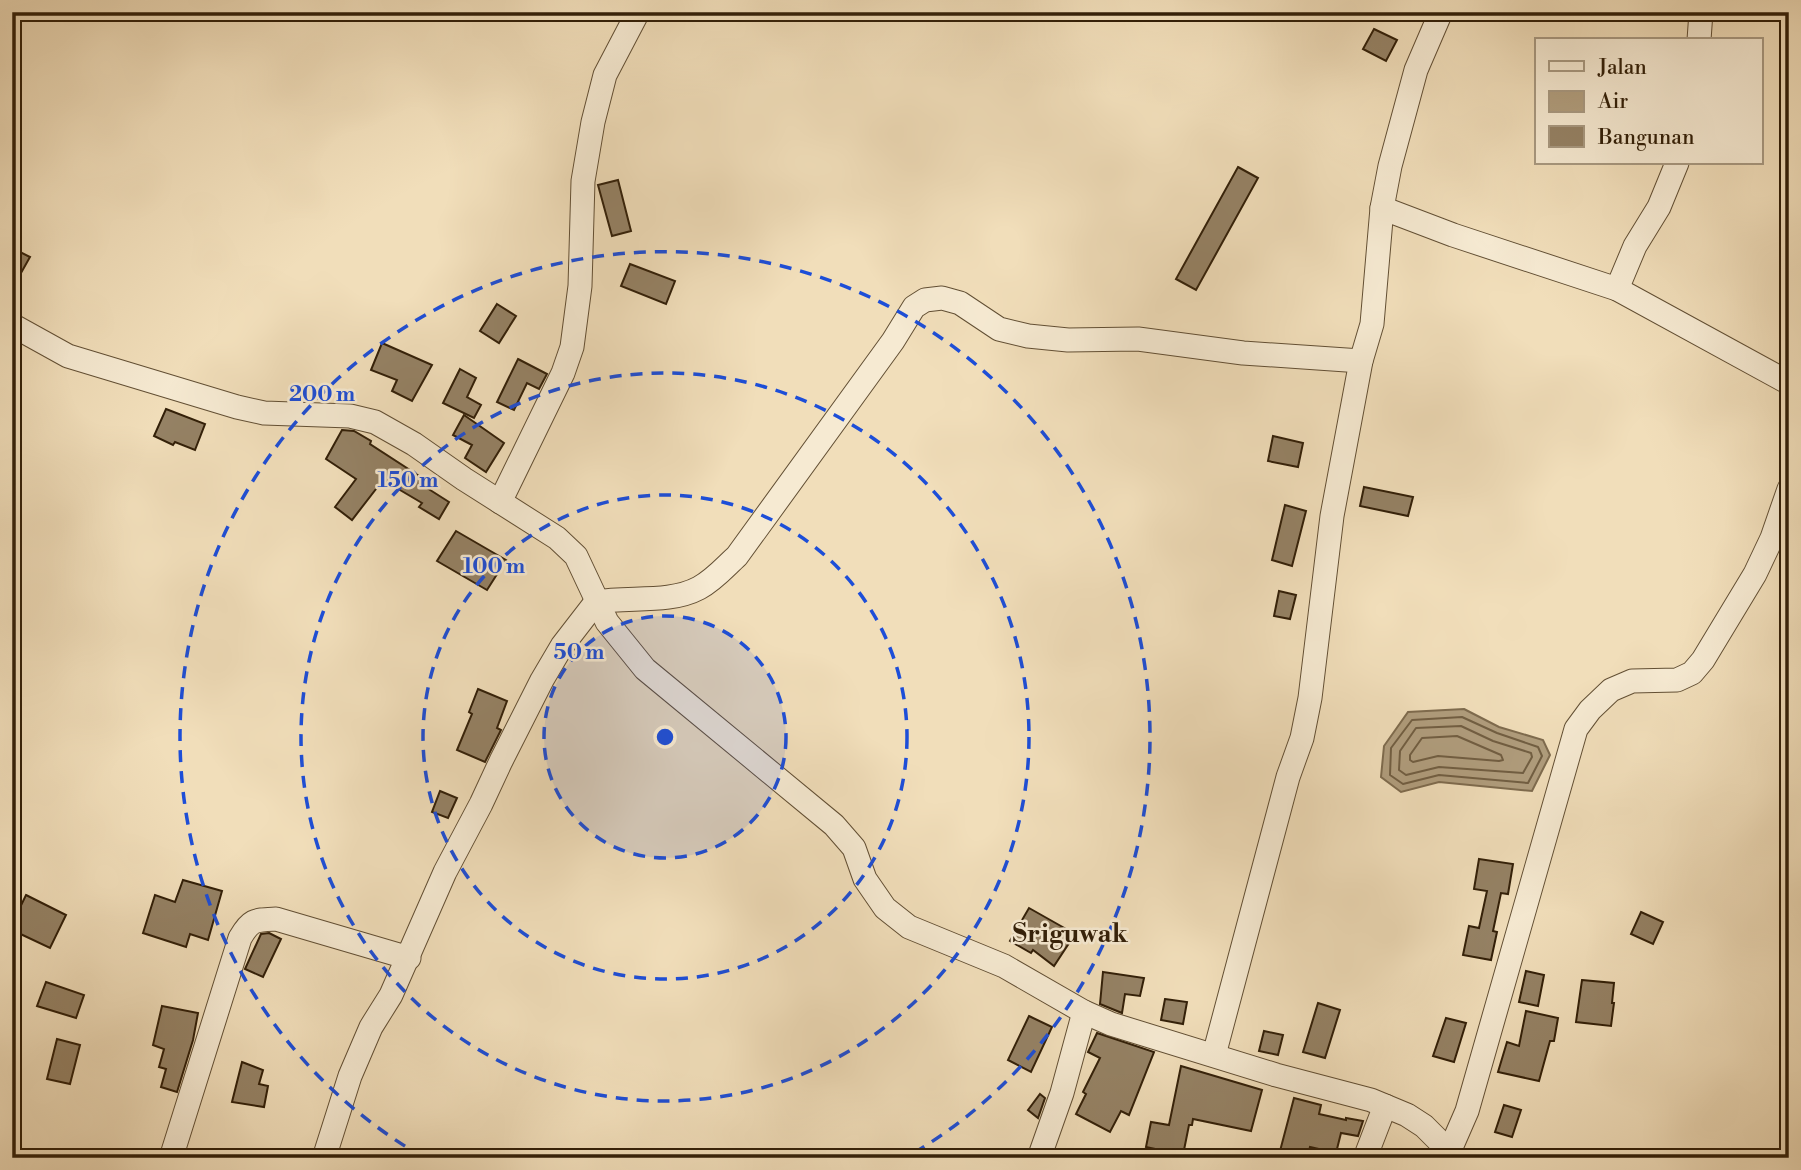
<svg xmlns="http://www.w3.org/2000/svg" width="1801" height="1170" font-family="'Libre Bodoni',serif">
<rect width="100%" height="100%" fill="#f1deba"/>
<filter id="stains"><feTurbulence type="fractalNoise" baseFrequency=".00286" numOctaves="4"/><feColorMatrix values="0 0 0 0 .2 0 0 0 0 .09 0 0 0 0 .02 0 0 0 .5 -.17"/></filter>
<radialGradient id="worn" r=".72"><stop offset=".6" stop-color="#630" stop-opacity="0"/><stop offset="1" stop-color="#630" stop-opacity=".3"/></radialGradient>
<path fill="#b09d7d" stroke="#7e6b4e" stroke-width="2" d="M1464 709 1499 727 1543 740 1550 755 1532 791 1439 782 1401 792 1381 777 1384 746 1408 712Z"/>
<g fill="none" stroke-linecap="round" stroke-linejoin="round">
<g stroke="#715e42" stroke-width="2">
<path d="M1462 717 1497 733 1538 747 1542 756 1528 783 1439 775 1403 784 1390 775 1391 748 1412 720Z"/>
<path d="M1461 726 1493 741 1531 753 1532 757 1523 773 1439 767 1406 775 1399 770 1400 751 1416 728Z"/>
<path d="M1457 736 1501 755 1503 760 1499 761 1438 756 1413 762 1410 760V755L1422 738Z"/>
</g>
</g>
<g fill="#958265" stroke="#321f08" stroke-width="2">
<path d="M1374 29 1397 40 1386 61 1363 49Z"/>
<path d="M1238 167 1258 178 1196 290 1176 279Z"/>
<path d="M618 180 631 231 612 236 598 185Z"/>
<path d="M12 248 30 257 12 289Z"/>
<path d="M630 264 675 281 666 304 621 286Z"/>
<path d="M497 304 516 316 499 343 480 331Z"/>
<path d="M382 343 432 365 412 401 392 391 397 380 371 370Z"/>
<path d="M518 359 547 374 539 389 527 383 514 410 497 402Z"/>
<path d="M460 369 476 378 467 397 481 405 474 418 443 403Z"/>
<path d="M166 409 205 424 195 450 175 442 173 445 154 436Z"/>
<path d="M464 415 504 443 486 472 465 458 472 445 453 435Z"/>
<path d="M342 430 354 431 371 441 370 444 430 483 427 488 449 502 439 519 419 507 422 503 383 480 352 520 335 507 356 479 326 459Z"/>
<path d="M1273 436 1303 443 1298 467 1268 461Z"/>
<path d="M1364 487 1413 497 1408 516 1360 506Z"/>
<path d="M1285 505 1306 511 1292 566 1272 560Z"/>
<path d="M456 531 506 560 487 590 437 561Z"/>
<path d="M1279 591 1296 595 1290 619 1274 616Z"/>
<path d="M478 689 507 701 497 728 501 730 485 762 457 750 472 714 469 712Z"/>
<path d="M440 791 457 798 448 818 432 812Z"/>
<path d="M1479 859 1513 864 1508 894 1501 893 1493 931 1497 932 1491 960 1463 955 1469 926 1479 928 1487 891 1474 889Z"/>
<path d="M183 880 222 891 208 940 190 934 186 947 143 933 155 895 175 902Z"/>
<path d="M26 895 66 915 50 948 12 930V924Z"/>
<path d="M1029 908 1075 934 1054 966 1033 950 1031 953 1010 941Z"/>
<path d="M1641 912 1663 922 1653 944 1631 934Z"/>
<path d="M269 933 281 939 263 977 245 969 261 934Z"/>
<path d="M1526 971 1544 975 1538 1006 1519 1002Z"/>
<path d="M1103 972 1144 978 1140 996 1125 994 1122 1013 1100 1004Z"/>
<path d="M1582 980 1614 983 1612 1003H1614L1611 1026 1576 1022Z"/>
<path d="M46 982 84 995 76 1018 37 1006Z"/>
<path d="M1165 999 1187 1002 1183 1024 1161 1020Z"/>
<path d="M1318 1003 1340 1010 1325 1058 1303 1052Z"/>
<path d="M162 1006 198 1013 193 1040 177 1092 161 1087 166 1069 159 1067 164 1049 153 1045Z"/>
<path d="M1526 1011 1558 1018 1554 1041H1550L1539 1081 1498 1072 1507 1042 1519 1046Z"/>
<path d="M1029 1016 1052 1027 1031 1072 1008 1060Z"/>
<path d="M1446 1018 1466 1023 1454 1062 1433 1056Z"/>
<path d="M1264 1031 1283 1035 1278 1055 1259 1051Z"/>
<path d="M1097 1033 1154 1052 1129 1115 1121 1111 1110 1132 1076 1114 1086 1094 1083 1092 1100 1058 1088 1052Z"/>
<path d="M57 1039 80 1045 70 1084 47 1079Z"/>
<path d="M242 1062 263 1070 259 1084 268 1086 264 1107 232 1102Z"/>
<path d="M1181 1066 1262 1090 1251 1131 1193 1119 1192 1125H1189L1183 1155 1146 1147 1151 1122 1169 1125Z"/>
<path d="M1040 1094 1045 1098 1038 1118 1028 1110Z"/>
<path d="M1294 1098 1321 1105 1319 1114 1346 1120V1118L1363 1121 1358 1136 1341 1133 1336 1153 1310 1147 1307 1158H1304L1280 1151Z"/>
<path d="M1504 1105 1521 1110 1512 1137 1495 1132Z"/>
</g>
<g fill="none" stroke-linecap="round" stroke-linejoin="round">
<defs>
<g id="minor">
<path d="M1699 40 1701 12"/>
<path d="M1382 208 1453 235 1617 289 1789 383"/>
<path d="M1617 289 1635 246 1659 207 1677 163"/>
<path d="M12 325 68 356 237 407 264 413 350 416 375 422 414 444 464 479 557 538 576 556 607 622 645 669 834 825 854 848 865 879 885 908 909 927 1004 966 1084 1012 1111 1024 1276 1075 1371 1100 1407 1115 1424 1126 1456 1158"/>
<path d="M500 502 563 373 572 347 580 286 583 181 593 122 605 75 638 12"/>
<path d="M1214 1055 1288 777 1302 738 1310 698 1332 516 1361 361 1372 324 1382 208 1390 166 1416 70 1441 12"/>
<path d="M1450 1150 1467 1111 1576 729 1590 710 1611 690 1632 681 1677 680 1692 673 1703 660 1755 574 1772 538 1789 489"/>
<path d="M171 1158 240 938C251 919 255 920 276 919L409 958"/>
<path d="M324 1158 350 1076 371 1027 391 995 445 872 481 804 501 761 542 680 562 646 596 602C629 596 669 604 699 588 714 580 725 567 737 556L893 341 914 307 925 300 942 298 960 303 999 329 1028 336 1068 340 1138 339 1243 353 1361 361"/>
<path d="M1039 1158 1062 1093 1084 1012"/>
<path d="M1365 1158 1385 1106"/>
</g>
</defs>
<use href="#minor" stroke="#624f34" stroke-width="25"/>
<use href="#minor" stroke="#f6ead2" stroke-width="23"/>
</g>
<circle cx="665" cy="737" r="121" fill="#1d4ed8" fill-opacity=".12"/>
<g fill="none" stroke="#1d4ed8" stroke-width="3.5" stroke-dasharray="12 9">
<circle cx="665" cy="737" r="121"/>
<circle cx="665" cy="737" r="242"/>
<circle cx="665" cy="737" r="364"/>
<path d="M423 1157A485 485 0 1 1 907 1157"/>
</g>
<g text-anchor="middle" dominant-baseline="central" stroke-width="5" stroke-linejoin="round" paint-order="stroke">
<g font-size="26" font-weight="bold" fill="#321f08" stroke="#f6ead2">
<text x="1070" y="934">Sriguwak</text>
</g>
</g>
<circle cx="665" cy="737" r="10" fill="#1d4ed8" stroke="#f6ead2" stroke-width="3.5"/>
<g font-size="21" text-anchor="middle" font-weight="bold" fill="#1d4ed8" stroke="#f6ead2" stroke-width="5" stroke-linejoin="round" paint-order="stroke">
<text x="322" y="401">200 m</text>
<text x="408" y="487">150 m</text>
<text x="494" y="573">100 m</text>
<text x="579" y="659">50 m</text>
</g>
<rect width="1801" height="1170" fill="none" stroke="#f1deba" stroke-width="42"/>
<rect x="14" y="14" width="1773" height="1142" fill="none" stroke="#321f08" stroke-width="3.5"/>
<rect x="21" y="21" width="1759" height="1128" fill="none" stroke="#321f08" stroke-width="2"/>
<rect x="1535" y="38" width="228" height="126" fill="#f6ead2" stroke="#a89981" stroke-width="2"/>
<rect x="1549" y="61" width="35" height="10" fill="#f6ead2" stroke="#a89981" stroke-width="2"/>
<text x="1598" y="74" font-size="21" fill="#321f08">Jalan</text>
<rect x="1549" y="91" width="35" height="21" fill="#b09d7d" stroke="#a89981" stroke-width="2"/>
<text x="1598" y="108" font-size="21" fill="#321f08">Air</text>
<rect x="1549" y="126" width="35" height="21" fill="#958265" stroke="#a89981" stroke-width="2"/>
<text x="1598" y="144" font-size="21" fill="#321f08">Bangunan</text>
<rect width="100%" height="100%" filter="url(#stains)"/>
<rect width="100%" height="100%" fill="url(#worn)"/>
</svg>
